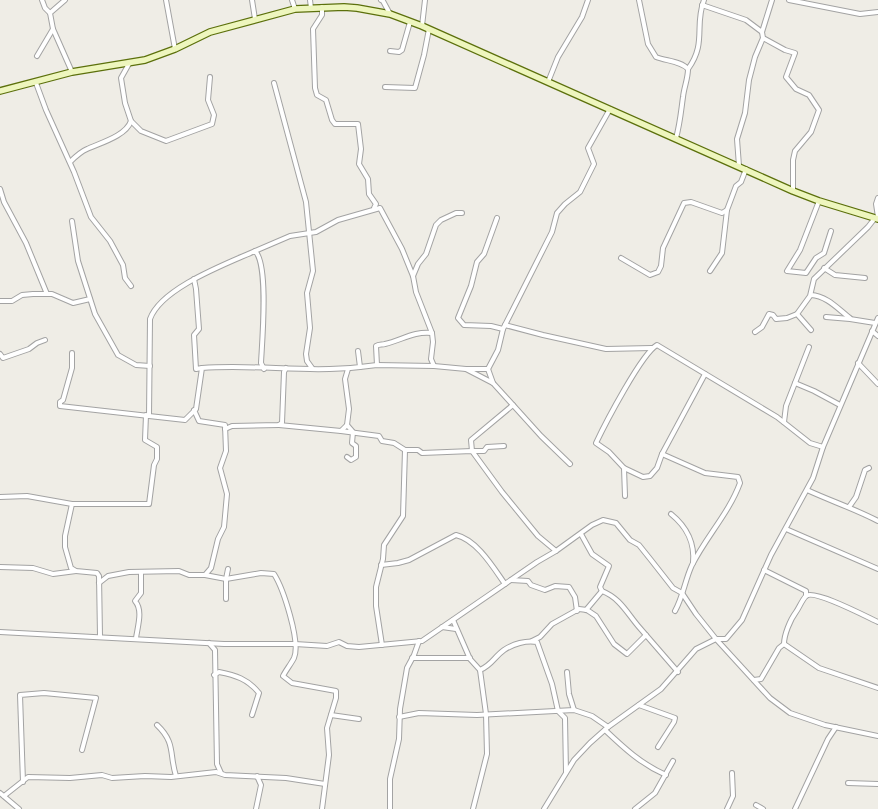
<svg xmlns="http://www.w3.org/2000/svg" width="878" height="809" font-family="'Public Sans',sans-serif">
<rect width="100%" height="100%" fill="#efede6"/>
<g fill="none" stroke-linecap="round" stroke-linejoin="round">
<defs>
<g id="street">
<path d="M42 0 45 8 50 13"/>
<path d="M166 0 175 49"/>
<path d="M252 0 255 19"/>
<path d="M292 0 295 9"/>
<path d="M310 0 311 8"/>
<path d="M381 0 383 1 390 14"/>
<path d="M639 0 648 44 656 57C666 61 681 61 688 69 688 79 684 87 683 97 681 111 680 124 676 138"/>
<path d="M772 0 762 32 763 38 785 50 795 53 786 77 796 89 809 95 819 110 811 132 795 151 793 160V191"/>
<path d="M789 0 860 14 878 12"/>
<path d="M702 5 746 20 762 32"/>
<path d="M322 7V15L313 29 315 88 317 95 326 100 332 120 335 124H358L361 149 359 164 368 179 369 194 376 204 374 208"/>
<path d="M422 26 425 0"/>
<path d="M53 29 72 72"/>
<path d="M390 51 399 52 402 50 410 22"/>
<path d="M37 56 53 29 50 13 65 0"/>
<path d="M130 62 121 78 125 103 131 121 141 131 166 141 212 124 214 115 208 100 210 77"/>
<path d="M688 69C707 43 694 26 704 0"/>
<path d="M548 82 558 57 582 17 588 0"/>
<path d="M36 83 46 110 74 172 91 217 110 241 123 265 125 278 131 286"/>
<path d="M274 83 306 202 313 271 307 293 310 328 306 354 307 361 312 368"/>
<path d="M385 87 415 88 424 55 429 29"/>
<path d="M70 162C75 157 80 152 87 149 100 143 126 136 131 121"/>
<path d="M739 166 737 139 745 113 749 80 755 57 763 38"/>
<path d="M0 189 4 202 26 243 47 294"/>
<path d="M878 198 876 204 878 217"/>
<path d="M819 201 800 250 787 271 806 273 816 258 824 253 831 231"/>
<path d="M497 218 484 254 477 262 471 286 458 318 464 325 491 326 503 329"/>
<path d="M72 221 78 261 95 314 118 355 136 365 150 366"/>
<path d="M255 251 290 236 316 232 338 220 380 208 402 249 413 276 416 292 432 333 433 342 431 359 434 366"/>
<path d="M621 258 650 275 658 272 661 266 663 248 684 203 691 202 722 213 727 210 736 186 741 182 746 169"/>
<path d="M824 268 835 275 865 278"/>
<path d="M710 271 722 253 727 210"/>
<path d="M413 276 418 264 426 254 436 225 441 220 456 213H462"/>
<path d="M194 279 196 289 199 329 194 335 196 369 202 368"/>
<path d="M811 295C827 296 838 309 850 318"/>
<path d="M0 301H12L22 295 33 294H52L73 303 90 299"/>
<path d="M826 317 850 319 875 323"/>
<path d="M505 325 543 335 606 349 652 348"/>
<path d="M811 330 797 314 810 296 814 279 868 227 875 218"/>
<path d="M872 331 878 336"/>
<path d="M755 332 762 327 769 314 773 315 776 319 787 318 797 314"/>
<path d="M72 353V368L63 400 60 402V406L149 416 150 319C161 288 226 264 255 251 269 264 262 342 261 363L264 369"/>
<path d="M0 354 3 358 29 349 37 343 45 340"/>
<path d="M858 363 878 384"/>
<path d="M377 365 376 346C379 344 382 345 385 344 402 340 414 331 432 333"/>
<path d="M360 367 377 365 434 366 466 369 493 383 541 436 570 464"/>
<path d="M466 369H488L498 350 503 329 552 232 557 213 565 204 580 192 594 164 588 148 610 109"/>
<path d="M488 369 493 383"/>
<path d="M795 383 814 391 840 405"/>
<path d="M149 416 185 420 196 409 202 368C255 364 308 373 360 367L358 351"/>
<path d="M784 422 786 406 809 347"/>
<path d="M279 425 341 431 347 425 349 409 345 379 348 369"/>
<path d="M347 425 353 432 352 443 356 446V457L351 460 347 457"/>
<path d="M225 429 232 426 279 425 282 423 284 372 286 368"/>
<path d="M341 431 379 436 382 441 394 443 405 450H418L422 453 472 451 502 492 538 536 556 551 592 525 603 520 616 523 630 540 639 545 651 560 673 588 682 593 696 614 716 639 770 698 790 713 825 725 878 736"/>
<path d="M504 446 487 447 484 451H472L471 440 513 405"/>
<path d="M624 468 643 477 650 476 657 468 662 454"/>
<path d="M807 490C831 501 855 509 878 521"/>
<path d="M625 496 624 468 609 452 596 443C605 424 642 353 657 345L777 417 810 443 823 447"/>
<path d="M0 497 27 496 72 504"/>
<path d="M849 507 856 497 865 470 869 468"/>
<path d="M671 514C687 527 695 542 693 563"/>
<path d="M786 529 878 569"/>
<path d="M581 534 592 554 609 566 600 587 602 591C620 598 627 613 639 627 652 642 665 657 678 672"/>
<path d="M381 565 398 563 409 560 456 535C477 540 493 567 505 584"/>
<path d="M0 567 33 568 53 574 76 571"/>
<path d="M764 570 806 591V596"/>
<path d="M205 575 226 579 261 573 274 574C283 588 301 642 294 658 291 664 286 670 283 676L292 683 336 691V698L327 728 329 755 322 809"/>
<path d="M511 580 528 581 531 585 545 590 555 586 569 587 575 597 577 611"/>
<path d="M99 583 108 576 129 572 179 571 189 575H205L211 568 218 539 224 527 227 494 220 468 226 451 225 425 199 421 194 410"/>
<path d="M226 599V579L228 569"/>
<path d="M586 610 602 591"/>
<path d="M675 611C683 597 685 580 692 565 706 537 729 513 740 483L738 477 705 473 662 454 705 374"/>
<path d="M453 620 470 659 480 670 486 714 487 754 473 809"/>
<path d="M442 627 456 629"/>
<path d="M0 632 224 644H295L327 646 339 642 347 646 359 647 422 641 537 562 556 551"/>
<path d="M100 636 99 576 97 573 76 571 71 568 65 547V536L72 504H149L154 465 157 459V447L145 440 146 415"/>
<path d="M136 638C138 625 143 610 135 601L141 593V572"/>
<path d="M532 641 540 637 552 624 579 609 587 610 596 616 614 644 627 654 646 635"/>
<path d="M209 643 215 650 217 764 221 773"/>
<path d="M784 644 819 668 878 688"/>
<path d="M382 645 376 606V587L383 559 384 545 403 516 405 450"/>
<path d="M412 658H470"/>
<path d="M480 670C492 665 494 657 504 650 513 644 526 640 537 642L552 684 558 711 565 718 566 772"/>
<path d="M567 672 569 694 574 710"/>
<path d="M214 675 219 672C235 675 248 679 259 693L252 715"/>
<path d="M754 680 761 679 779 648 784 644C784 635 790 620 796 612 799 608 802 600 806 596 814 589 867 617 878 622"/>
<path d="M639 705 675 718 674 722 658 747"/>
<path d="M331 715 359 719"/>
<path d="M399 717 419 713 477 715 574 710 592 716 608 727"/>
<path d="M157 725C176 743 169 754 176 776"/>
<path d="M605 730C624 748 641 764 666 775"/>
<path d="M23 782 20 695 44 693 96 698 82 750"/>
<path d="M848 783 878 784"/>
<path d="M0 793 19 809"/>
<path d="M4 796 28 777 70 778 102 775 112 778 145 776 171 777 216 772 225 775 286 778 325 784"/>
<path d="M756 805 763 809"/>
<path d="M256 809 261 785 257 776"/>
<path d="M390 809V779L399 739 400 709 407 668 414 655 419 641"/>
<path d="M544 809 574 760 590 743 608 727 661 689 696 649 716 639H726L742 620 771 555 813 478 823 447 878 318"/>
<path d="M635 809 655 793 673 761"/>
<path d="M727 809 733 796 732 773"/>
<path d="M795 809 828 739 836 727"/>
</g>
<path id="secondary" d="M0 91 72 72 145 60 175 49 210 32 295 9 344 7 357 8 390 14 422 26 793 191 819 201 878 219"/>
</defs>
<use href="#street" stroke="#a3a3a3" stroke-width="6"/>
<use href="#secondary" stroke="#5c700c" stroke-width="8"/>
<use href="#street" stroke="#fff" stroke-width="4"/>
<use href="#secondary" stroke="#eef6be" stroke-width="5.5"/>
</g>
</svg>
